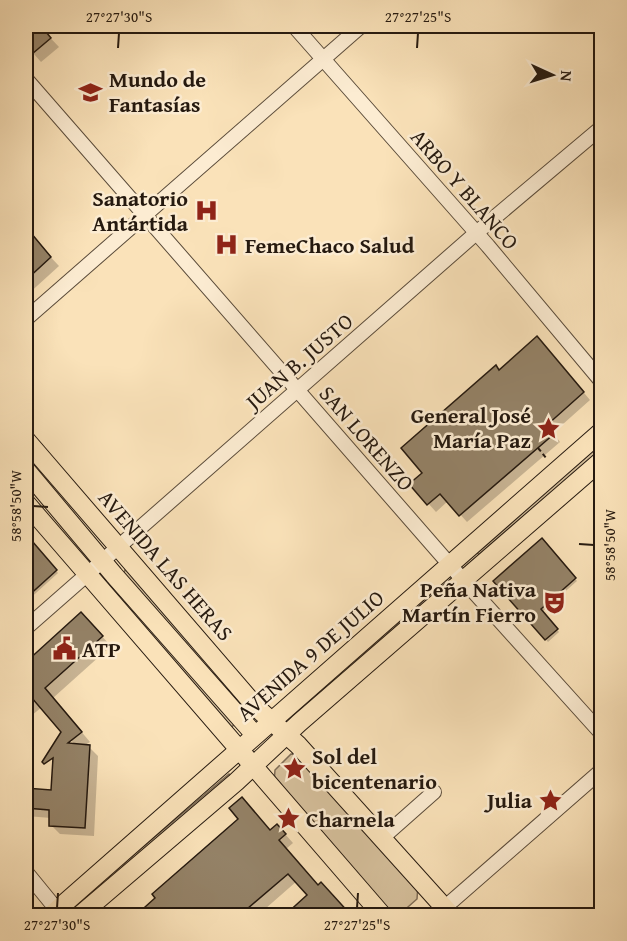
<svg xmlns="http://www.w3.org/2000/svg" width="627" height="941" font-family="'Gentium Book Plus',serif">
<rect width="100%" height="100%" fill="#fae2b9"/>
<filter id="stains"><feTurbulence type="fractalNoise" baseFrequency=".00333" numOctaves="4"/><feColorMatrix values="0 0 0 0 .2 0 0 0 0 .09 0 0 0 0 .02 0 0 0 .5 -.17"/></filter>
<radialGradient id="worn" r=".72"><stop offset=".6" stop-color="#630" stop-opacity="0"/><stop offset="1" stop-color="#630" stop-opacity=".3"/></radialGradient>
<g fill="#d6c09c" stroke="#7e6c56" stroke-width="1.5">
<path d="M601 444V453L481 556 476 552Z"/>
<path d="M126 567 246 709H243L124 573Z"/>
<path d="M439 582 444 588 297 716 294 712Z"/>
<path d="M109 583 235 722 231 729 106 586Z"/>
<path d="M291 754 303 755 418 885 417 899 400 914 386 909 274 783 275 770Z"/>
<path d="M229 774 232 777 88 899 85 896Z"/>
</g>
<g fill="#0003">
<path d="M36 26H39L59 47 41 62 26 45V35Z"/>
<path d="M30 235 59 266 26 296V239Z"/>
<path d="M544 345 590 400 553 433 560 442 467 522 448 501 436 512 411 484 424 473 500 371Z"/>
<path d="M26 536 58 573 26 602Z"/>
<path d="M542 541 577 581 542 612 559 632 548 642 495 581Z"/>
<path d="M81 614 111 646 53 698 90 742 84 746 89 747 98 756 94 836 60 834 51 825V818L26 816V790L53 791 76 746 42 707 26 720V663Z"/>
<path d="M271 831 285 834 293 843 286 849 318 887 328 892 350 916H296L292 911 309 895 297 881 257 916H154L147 907Z"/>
</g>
<g fill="#948267" stroke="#25190f" stroke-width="1.5">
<path d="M34 26H41L51 38 32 54 26 47V33Z"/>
<path d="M26 227 51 257 26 280Z"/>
<path d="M537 336 584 392 547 425 554 434 459 516 440 494 427 505 409 484 422 473 401 448 496 365 499 370Z"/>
<path d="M26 534 57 570 26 598Z"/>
<path d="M542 538 576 578 541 609 558 629 545 640 493 581Z"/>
<path d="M81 612 103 636 45 688 82 732 68 743 90 745 85 828 49 826V810L26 808V788L51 790 53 758 44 764 42 762 61 732 32 698 26 704V662Z"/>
<path d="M242 797 270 830 277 824 286 834 279 840 318 885 321 882 351 915H285L307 895 288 874 240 915H152L145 907 155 898 152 894 238 819 229 808Z"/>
</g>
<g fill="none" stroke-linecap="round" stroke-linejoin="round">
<defs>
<g id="minor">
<path d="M294 26 488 246 602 382"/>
<path d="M26 79 464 581 602 734"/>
<path d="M26 319 361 26"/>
<path d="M26 628 475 234 602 127"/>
<path d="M382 838 434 792"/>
<path d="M26 872 62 916"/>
<path d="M435 916 602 770"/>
</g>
<g id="major">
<path d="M599 26 602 28"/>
<path d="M26 440 257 708 298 745 452 916"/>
<path d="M26 470 114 575 255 735"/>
<path d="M26 503 383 916"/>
<path d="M50 916 602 431"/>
<path d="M79 916 236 782 299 723 602 460"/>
</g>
</defs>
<use href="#minor" stroke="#5a4b3a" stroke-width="16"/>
<use href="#major" stroke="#25190f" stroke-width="20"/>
<path stroke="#25190f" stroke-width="2" stroke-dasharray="4.5 3" stroke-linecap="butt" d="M538 448 547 459"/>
<use href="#minor" stroke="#fcecd2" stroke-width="14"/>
<use href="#major" stroke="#fae2b9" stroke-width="18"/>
</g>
<path fill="none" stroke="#25190f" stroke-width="2" d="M118 48 119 33M417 48 418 33M33 506 48 507M579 544 594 545M57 908 58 893M357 908 358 893"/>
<defs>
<symbol id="school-bare" viewBox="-9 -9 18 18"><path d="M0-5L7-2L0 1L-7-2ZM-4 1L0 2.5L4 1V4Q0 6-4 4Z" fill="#8f2418" stroke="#fcecd2" stroke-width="2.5" paint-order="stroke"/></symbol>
<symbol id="hospital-bare" viewBox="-9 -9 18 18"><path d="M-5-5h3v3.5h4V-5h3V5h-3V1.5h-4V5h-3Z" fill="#8f2418" stroke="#fcecd2" stroke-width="2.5" paint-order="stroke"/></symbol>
<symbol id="sight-bare" viewBox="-9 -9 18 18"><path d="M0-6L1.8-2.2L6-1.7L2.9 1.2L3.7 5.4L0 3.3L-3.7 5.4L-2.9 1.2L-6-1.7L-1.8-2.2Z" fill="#8f2418" stroke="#fcecd2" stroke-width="2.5" paint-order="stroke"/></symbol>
<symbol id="theatre-bare" viewBox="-9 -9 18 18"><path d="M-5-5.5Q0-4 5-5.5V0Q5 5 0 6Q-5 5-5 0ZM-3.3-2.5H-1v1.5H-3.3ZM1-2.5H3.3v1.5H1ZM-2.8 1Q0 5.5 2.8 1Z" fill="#8f2418" stroke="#fcecd2" stroke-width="2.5" paint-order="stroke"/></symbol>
<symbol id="civic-bare" viewBox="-9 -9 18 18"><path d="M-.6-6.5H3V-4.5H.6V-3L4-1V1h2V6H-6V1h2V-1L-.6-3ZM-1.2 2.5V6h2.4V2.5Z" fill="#8f2418" stroke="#fcecd2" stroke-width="2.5" paint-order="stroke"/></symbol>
</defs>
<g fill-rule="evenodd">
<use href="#school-bare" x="74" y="76" width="33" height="33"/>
<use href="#hospital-bare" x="190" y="194" width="33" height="33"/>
<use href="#hospital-bare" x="210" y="228" width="33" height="33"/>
<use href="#sight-bare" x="532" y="412" width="33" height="33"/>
<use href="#theatre-bare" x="538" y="586" width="33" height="33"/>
<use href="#civic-bare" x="48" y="632" width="33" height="33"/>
<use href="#sight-bare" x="278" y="752" width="33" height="33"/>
<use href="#sight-bare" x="534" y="784" width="33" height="33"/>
<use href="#sight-bare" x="272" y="802" width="33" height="33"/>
</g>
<g text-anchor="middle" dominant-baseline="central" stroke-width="5" stroke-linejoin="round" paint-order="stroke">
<g font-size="22" font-weight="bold" fill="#25190f" stroke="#fcecd2" text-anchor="start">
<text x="109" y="79">Mundo de<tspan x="109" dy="25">Fantasías</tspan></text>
<text x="188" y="198" text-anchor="end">Sanatorio<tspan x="188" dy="25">Antártida</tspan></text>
<text x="245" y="245">FemeChaco Salud</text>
<text x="531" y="415" text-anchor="end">General José<tspan x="531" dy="25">María Paz</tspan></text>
<text x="536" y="589" text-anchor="end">Peña Nativa<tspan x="536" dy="25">Martín Fierro</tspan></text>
<text x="82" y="649">ATP</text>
<text x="312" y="756">Sol del<tspan x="312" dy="25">bicentenario</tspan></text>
<text x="532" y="800" text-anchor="end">Julia</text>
<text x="306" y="819">Charnela</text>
</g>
<g font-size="22" fill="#25190f" stroke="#fcecd2">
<text transform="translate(465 189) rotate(49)">ARBO Y BLANCO</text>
<text transform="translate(299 361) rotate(-41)">JUAN B. JUSTO</text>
<text transform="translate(367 438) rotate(49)">SAN LORENZO</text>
<text transform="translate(166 565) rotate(49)">AVENIDA LAS HERAS</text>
<text transform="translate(310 655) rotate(-41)">AVENIDA 9 DE JULIO</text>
</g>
</g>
<rect width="627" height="941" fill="none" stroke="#fae2b9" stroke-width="66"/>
<g transform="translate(552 75) rotate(94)" stroke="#fcecd2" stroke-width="4.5" paint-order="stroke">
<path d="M0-4.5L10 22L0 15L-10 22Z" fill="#25190f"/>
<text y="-9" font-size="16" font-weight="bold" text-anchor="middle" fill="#25190f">N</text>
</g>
<rect x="33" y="33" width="561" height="875" fill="none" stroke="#25190f" stroke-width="2"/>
<g font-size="15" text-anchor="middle" fill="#25190f">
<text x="119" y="22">27°27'30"S</text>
<text x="418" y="22">27°27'25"S</text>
<text transform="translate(16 506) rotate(-90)" y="5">58°58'50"W</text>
<text transform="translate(610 545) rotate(-90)" y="5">58°58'50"W</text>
<text x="57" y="930">27°27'30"S</text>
<text x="357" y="930">27°27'25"S</text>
</g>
<rect width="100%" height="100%" filter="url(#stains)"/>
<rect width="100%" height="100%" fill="url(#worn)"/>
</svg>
